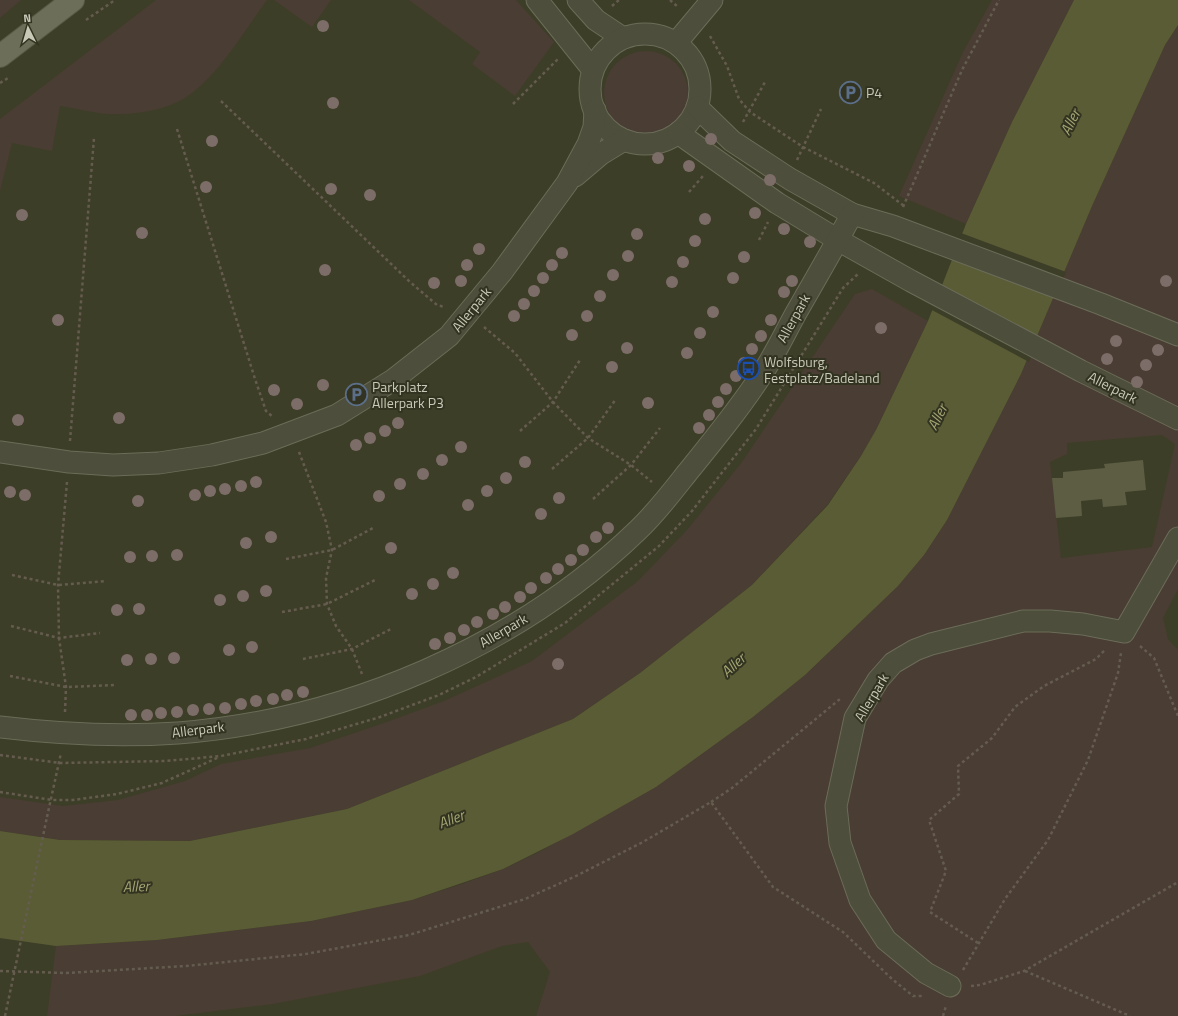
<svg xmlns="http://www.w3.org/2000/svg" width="1178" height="1016" font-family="'Titillium Web',sans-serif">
<rect width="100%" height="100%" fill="#3d3e27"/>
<g fill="#4a3d33" fill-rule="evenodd">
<path d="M0 0H21L0 18Z"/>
<path d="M156 0H267C244 31 218 77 185 98 164 111 132 115 108 114 92 113 76 108 60 106L52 151 12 143 0 191V119Z"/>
<path d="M274 0H331L312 27Z"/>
<path d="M409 0H516L554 42 515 96 472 64 480 52Z"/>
<path d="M992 0H1074L1012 122 966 224 899 196 963 52Z"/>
<path d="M1178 25V589L1163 618 1168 639 1178 650V1016H536L550 972 528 942 502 946 420 976 273 1004 175 1016H47L56 946 157 940 311 921 412 900 462 884 503 869 539 852 656 787 753 717 805 675 898 586 924 555 947 520 1021 374 1092 206 1165 45ZM1162 435 1175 444 1152 547 1061 558 1050 462 1067 454V443Z"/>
<circle cx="646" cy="93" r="42"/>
<path d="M872 289 928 321 877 428 861 456 828 504 752 585 640 673 573 719 347 809 190 841 60 840 0 831V797L63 806 118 800 185 781 221 764 310 748 384 723 444 701 532 661 638 581 687 530 742 462 855 294Z"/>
</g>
<path fill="#5a5c35" d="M1074 0H1178V25L1165 45 1092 206 1021 374 947 520 924 555 898 586 805 675 753 717 656 787 573 834 503 869 412 900 311 921 157 940 56 946 0 938V831L60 840 190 841 347 809 573 719 640 673 752 585 828 505 861 456 877 428 928 321 966 224 1012 122Z"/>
<g fill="#3d3e27">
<path d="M961 233 1066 272 1056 297 951 257Z"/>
<path d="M940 285 1039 338 1029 362 930 309Z"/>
</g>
<path fill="#5c5d43" d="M1143 460 1146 490 1125 492 1127 505 1103 507 1102 499 1081 501 1082 516 1056 518 1052 478H1063V472L1105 468 1104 464Z"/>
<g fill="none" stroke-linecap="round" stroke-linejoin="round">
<defs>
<g id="minor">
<path d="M537 0 593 70"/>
<path d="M578 0 596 20 623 38"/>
<circle cx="645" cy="89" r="55"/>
<path d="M676 43 712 0"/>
<path d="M697 107 732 141 790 179 852 214 893 226 1101 304 1178 335"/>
<path d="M678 133 777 203 838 240 911 281 1081 371 1178 419"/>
<path d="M575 176 601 154 624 140"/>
<path d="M0 452 69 462 113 465 159 463 212 455 263 443 337 415 393 380 449 336 502 272 567 183 588 144 594 127 595 110"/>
<path d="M0 727C58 734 119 737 178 733 345 720 517 647 638 530 656 513 672 492 687 473 713 441 740 408 762 374 775 354 785 333 796 313 815 280 834 247 852 214"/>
<path d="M950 986 926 973 886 940 860 900 840 843 836 806 855 718 878 680 893 663 915 650 931 644 1023 621H1050L1083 624 1124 632 1178 538"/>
</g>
<path id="major" d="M0 56 73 0"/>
</defs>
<use href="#minor" stroke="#6b6c59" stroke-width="23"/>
<use href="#major" stroke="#595a47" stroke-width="24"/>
<g stroke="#655c50" stroke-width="2.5" stroke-dasharray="3 3" stroke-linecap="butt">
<path d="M670 0 678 7"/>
<path d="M612 6 619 0"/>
<path d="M86 20 115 0"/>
<path d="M710 36 727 66 739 99 750 112 803 147 874 183 904 206"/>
<path d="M0 83 8 78"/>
<path d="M221 101 410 282 437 305 445 307"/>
<path d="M513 104 558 59"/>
<path d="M743 122 765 82"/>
<path d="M177 129 255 379 266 411 273 417"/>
<path d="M797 160 821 109"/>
<path d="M689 192 703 176"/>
<path d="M903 207 962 70 999 0"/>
<path d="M759 240 768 222"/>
<path d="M484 327 515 353 553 402 588 438 631 465 652 482"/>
<path d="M520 431 553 402 580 360"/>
<path d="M70 441 94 138"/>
<path d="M299 452 326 522 332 550 326 578 327 604 336 626 352 649 362 674"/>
<path d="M552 469 588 438 616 399"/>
<path d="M593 499 631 465 660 428"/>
<path d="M286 559 332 550 373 528"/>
<path d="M12 575 58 585 106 581"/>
<path d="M282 612 327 604 375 580"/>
<path d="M11 626 59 638 100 633"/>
<path d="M1140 646 1154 658 1178 716"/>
<path d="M303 659 352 649 391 629"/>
<path d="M10 676 66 687 114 685"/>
<path d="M65 712 66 687 59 638 58 585 67 482"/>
<path d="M0 755 60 763 166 761 221 756 306 739 380 717 439 695 476 677 565 623 659 546 692 511 756 429 843 288 858 274"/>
<path d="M0 792 52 800H73L117 794 162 783 219 757"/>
<path d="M711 802 732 788 840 699"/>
<path d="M47 817 61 753"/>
<path d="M978 943 930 912 946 871 929 820 959 794 958 766 992 738 1015 707 1044 686 1096 659 1105 650"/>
<path d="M963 970 1005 899 1048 840 1088 760 1118 673 1121 653"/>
<path d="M0 971 66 973 186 966 306 954 409 935 525 899 576 876 643 842 711 802 773 887 843 932 892 979 913 996H922"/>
<path d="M1025 971 1130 1016"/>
<path d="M971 986 980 985 1024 971 1178 882"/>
<path d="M943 1016 946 1006"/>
</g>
<use href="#minor" stroke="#4d4e3b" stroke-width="21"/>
<use href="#major" stroke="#6d6e59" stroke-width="22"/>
<path stroke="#655c50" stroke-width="2.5" stroke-dasharray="3 3" stroke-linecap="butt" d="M5 1016 47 817"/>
</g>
<g fill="#7d6d68">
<circle cx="323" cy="26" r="6"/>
<circle cx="333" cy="103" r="6"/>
<circle cx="711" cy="139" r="6"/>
<circle cx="212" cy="141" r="6"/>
<circle cx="658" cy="158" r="6"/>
<circle cx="689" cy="166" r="6"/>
<circle cx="770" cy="180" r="6"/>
<circle cx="206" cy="187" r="6"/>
<circle cx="331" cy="189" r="6"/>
<circle cx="370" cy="195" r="6"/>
<circle cx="755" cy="213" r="6"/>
<circle cx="22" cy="215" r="6"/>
<circle cx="705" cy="219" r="6"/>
<circle cx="784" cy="229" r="6"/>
<circle cx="142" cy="233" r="6"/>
<circle cx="637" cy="234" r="6"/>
<circle cx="695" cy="241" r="6"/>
<circle cx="810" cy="242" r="6"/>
<circle cx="479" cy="249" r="6"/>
<circle cx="562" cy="253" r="6"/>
<circle cx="628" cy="256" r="6"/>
<circle cx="744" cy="257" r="6"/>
<circle cx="683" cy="262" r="6"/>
<circle cx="467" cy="265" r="6"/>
<circle cx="552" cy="265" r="6"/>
<circle cx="325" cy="270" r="6"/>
<circle cx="613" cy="275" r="6"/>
<circle cx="543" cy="278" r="6"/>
<circle cx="733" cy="278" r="6"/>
<circle cx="461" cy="281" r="6"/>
<circle cx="792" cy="281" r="6"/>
<circle cx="1166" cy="281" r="6"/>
<circle cx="672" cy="282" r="6"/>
<circle cx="434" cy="283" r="6"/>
<circle cx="534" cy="291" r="6"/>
<circle cx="784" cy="292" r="6"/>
<circle cx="600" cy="296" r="6"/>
<circle cx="524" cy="304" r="6"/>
<circle cx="713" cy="312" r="6"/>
<circle cx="514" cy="316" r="6"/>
<circle cx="587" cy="316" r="6"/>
<circle cx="58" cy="320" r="6"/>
<circle cx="771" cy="320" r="6"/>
<circle cx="881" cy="328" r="6"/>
<circle cx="700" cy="333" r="6"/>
<circle cx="572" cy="335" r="6"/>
<circle cx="761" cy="336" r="6"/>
<circle cx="1116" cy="341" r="6"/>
<circle cx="627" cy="348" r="6"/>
<circle cx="752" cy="349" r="6"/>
<circle cx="1158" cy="350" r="6"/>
<circle cx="687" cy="353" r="6"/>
<circle cx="1107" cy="359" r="6"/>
<circle cx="744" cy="363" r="6"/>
<circle cx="1146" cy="365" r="6"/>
<circle cx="612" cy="367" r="6"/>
<circle cx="736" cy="376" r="6"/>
<circle cx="1137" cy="382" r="6"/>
<circle cx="323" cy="385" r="6"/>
<circle cx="726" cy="389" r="6"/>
<circle cx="274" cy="390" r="6"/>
<circle cx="718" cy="402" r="6"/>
<circle cx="648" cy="403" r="6"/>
<circle cx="297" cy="404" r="6"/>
<circle cx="709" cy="415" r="6"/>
<circle cx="119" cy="418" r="6"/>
<circle cx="18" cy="420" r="6"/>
<circle cx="398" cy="423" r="6"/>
<circle cx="699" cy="428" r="6"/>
<circle cx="385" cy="431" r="6"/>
<circle cx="370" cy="438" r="6"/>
<circle cx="356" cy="445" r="6"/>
<circle cx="461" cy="447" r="6"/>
<circle cx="442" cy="460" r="6"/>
<circle cx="525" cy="462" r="6"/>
<circle cx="423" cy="474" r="6"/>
<circle cx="506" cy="478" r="6"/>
<circle cx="256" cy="482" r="6"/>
<circle cx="400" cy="484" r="6"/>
<circle cx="241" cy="486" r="6"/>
<circle cx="225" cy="489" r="6"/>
<circle cx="210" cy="491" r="6"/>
<circle cx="487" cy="491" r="6"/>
<circle cx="10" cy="492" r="6"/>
<circle cx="25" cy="495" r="6"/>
<circle cx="195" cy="495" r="6"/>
<circle cx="379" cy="496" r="6"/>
<circle cx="559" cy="498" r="6"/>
<circle cx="138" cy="501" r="6"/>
<circle cx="468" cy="505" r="6"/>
<circle cx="541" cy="514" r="6"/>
<circle cx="608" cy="528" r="6"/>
<circle cx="271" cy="537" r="6"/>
<circle cx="596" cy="537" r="6"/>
<circle cx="246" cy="543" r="6"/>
<circle cx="391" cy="548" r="6"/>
<circle cx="583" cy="550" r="6"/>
<circle cx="177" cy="555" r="6"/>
<circle cx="152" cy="556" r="6"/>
<circle cx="130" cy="557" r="6"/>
<circle cx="571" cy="560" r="6"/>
<circle cx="558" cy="569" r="6"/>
<circle cx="453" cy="573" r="6"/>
<circle cx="546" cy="578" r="6"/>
<circle cx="433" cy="584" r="6"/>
<circle cx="531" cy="588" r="6"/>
<circle cx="266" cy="591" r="6"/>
<circle cx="412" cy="594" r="6"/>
<circle cx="243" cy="596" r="6"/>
<circle cx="520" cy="597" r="6"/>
<circle cx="220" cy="600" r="6"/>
<circle cx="505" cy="607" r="6"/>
<circle cx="139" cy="609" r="6"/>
<circle cx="117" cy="610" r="6"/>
<circle cx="493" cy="614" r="6"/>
<circle cx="477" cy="622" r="6"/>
<circle cx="464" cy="630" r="6"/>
<circle cx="450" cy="638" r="6"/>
<circle cx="435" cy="644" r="6"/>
<circle cx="252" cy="647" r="6"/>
<circle cx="229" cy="650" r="6"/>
<circle cx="174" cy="658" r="6"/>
<circle cx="151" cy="659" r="6"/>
<circle cx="127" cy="660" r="6"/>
<circle cx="558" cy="664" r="6"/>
<circle cx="303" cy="692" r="6"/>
<circle cx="287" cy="695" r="6"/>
<circle cx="273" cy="699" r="6"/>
<circle cx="256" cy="701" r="6"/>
<circle cx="241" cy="704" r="6"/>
<circle cx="225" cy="708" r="6"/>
<circle cx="209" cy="709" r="6"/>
<circle cx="193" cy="710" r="6"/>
<circle cx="177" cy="712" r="6"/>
<circle cx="161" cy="713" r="6"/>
<circle cx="131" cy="715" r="6"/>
<circle cx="147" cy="715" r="6"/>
</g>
<defs>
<symbol id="parking-ring" viewBox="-11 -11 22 22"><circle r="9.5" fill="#323320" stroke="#5c6f8a" stroke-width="1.5"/><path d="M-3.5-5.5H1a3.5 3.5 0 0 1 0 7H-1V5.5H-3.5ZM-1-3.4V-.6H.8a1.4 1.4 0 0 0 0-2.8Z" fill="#5c6f8a"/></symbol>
<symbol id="bus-ring" viewBox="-11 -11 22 22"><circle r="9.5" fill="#323320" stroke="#1a4fb4" stroke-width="1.5"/><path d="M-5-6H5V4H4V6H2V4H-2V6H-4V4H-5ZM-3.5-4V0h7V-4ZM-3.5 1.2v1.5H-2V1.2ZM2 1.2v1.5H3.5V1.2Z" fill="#1a4fb4"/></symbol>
</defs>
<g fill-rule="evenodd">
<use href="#parking-ring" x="838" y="80" width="25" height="25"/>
<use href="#bus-ring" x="736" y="356" width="25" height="25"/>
<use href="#parking-ring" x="344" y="382" width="25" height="25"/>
</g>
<g text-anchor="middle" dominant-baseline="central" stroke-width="4" stroke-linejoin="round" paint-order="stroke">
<g font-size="14" fill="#c8c9b7" stroke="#323320" text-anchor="start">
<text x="866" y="92">P4</text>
<text x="764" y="361">Wolfsburg,<tspan x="764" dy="16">Festplatz/Badeland</tspan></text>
<text x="372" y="386">Parkplatz<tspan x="372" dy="16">Allerpark P3</tspan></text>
</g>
<g font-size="14" fill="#c8c9b7" stroke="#323320">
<text transform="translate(471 309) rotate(-51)">Allerpark</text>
<text transform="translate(793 318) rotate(-61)">Allerpark</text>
<text transform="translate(1113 387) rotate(27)">Allerpark</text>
<text transform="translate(503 630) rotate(-30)">Allerpark</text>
<text transform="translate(871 697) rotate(-59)">Allerpark</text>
<text transform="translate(198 729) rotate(-7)">Allerpark</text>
</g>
<g font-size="15" font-style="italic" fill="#a4a573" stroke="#323320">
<text transform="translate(1070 122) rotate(-63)">Aller</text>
<text transform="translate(937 417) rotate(-63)">Aller</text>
<text transform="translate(733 665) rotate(-43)">Aller</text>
<text transform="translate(451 819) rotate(-21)">Aller</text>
<text transform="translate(136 886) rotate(-2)">Aller</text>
</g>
</g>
<g transform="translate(28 28) rotate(355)" stroke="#323320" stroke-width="3" paint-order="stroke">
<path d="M0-3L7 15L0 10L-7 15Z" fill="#c8c9b7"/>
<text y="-6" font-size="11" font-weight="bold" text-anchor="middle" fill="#c8c9b7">N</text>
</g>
</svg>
